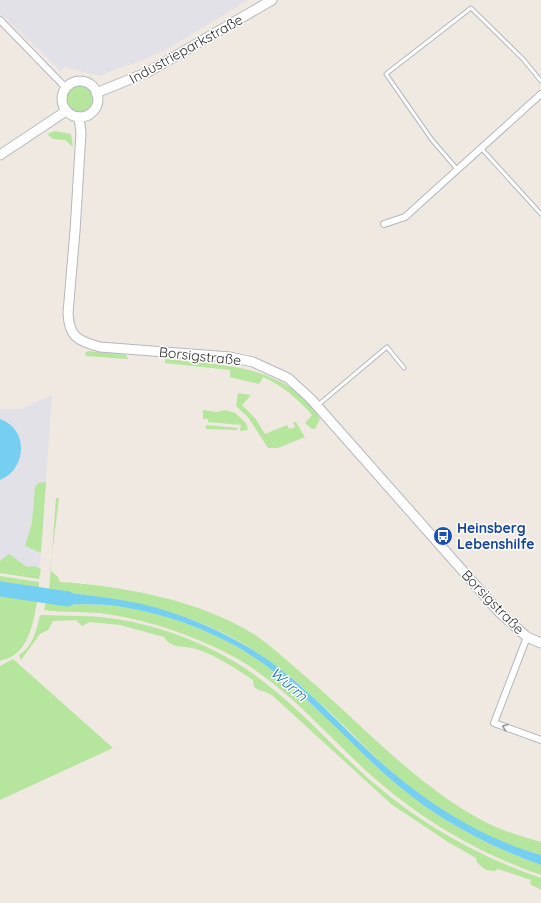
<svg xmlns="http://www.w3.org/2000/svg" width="541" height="903" font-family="Quicksand,sans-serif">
<rect width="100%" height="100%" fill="#efe9e1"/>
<g fill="#e3e1e8">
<path d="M0 0H248L169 48 145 59 101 75H96L65 67 61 71 0 13Z"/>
<path d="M52 395 39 579 0 573V409H21Z"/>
</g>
<g fill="#b6e59e">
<circle cx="80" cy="99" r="13"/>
<path d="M55 131 71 134 73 147 65 140 53 139 47 134Z"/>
<path d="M88 351 126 355 128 359 86 356 85 353Z"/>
<path d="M165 359C220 365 288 364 320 419L315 429H312L305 423 312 415C297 398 283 386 263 377L259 384 230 377V370L165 363Z"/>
<path d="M238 393 251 395 242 405 255 418 265 434 287 425 289 429 295 427 293 422H296L305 437 278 448H268L248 417 236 406Z"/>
<path d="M203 410 217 412 226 410 235 413 246 423 248 430 240 431 241 425 208 422V419H203Z"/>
<path d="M206 425 238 428 237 430 206 429Z"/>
<path d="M46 482 41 553 25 546 32 523 35 487 38 483Z"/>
<path d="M56 498H59L50 570 58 577 60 582C123 586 198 600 252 633 269 644 284 658 299 671 358 720 409 779 476 817 496 829 519 836 541 842V855C528 851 513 848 501 842 459 824 419 796 385 766 369 752 355 736 340 722 307 690 272 659 233 638 177 607 117 600 56 591L49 593Z"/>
<path d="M9 554 27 567 34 566 41 569 39 579 0 573V561Z"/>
<path d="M0 576 39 582V592L0 585Z"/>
<path d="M0 594 37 602C34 619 30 644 14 655 10 658 5 659 0 661Z"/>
<path d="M46 602C67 606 88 603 109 605 150 610 192 623 228 642 293 675 345 742 401 788 442 822 491 847 541 865V875C474 852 410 813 359 764 321 728 284 686 238 659 198 637 153 621 107 614 87 611 65 613 44 610Z"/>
<path d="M40 615C65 616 91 615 116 619 155 625 195 639 230 659 279 687 317 730 358 769 410 818 474 855 541 878V890L530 884 531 880 498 869 495 871 486 870 477 863 476 858 448 842 391 804 273 696C267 691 260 692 254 687L253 680C235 668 213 653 192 648 182 646 170 648 164 637L120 625 90 622 82 626 76 620 53 621 48 630 40 634 21 660 19 655C33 647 37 629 40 615Z"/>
<path d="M13 659 113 748 0 800V666Z"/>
</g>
<g fill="#75cff0">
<path d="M0 419C29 429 27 469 0 480Z"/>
<path d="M0 585 39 592 37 602 0 594Z"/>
<path d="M56 591C84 595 114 598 142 604 183 614 221 630 256 652 305 683 342 728 385 766 431 806 482 838 541 855V865C491 847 442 822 401 788 345 742 293 675 228 642 192 623 150 610 109 605 88 603 67 606 46 602L49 593Z"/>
</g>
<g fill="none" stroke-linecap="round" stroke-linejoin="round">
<path stroke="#75cff0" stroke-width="15" d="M0 589 68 599"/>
<defs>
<g id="lane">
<path d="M481 148 541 214"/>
<path d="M457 169 432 140 386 74 471 8 523 59 541 81"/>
<path d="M318 405 387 347 404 368"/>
</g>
<g id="street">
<path d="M0 20 66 88"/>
<path d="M384 224 405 217 541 94"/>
<path d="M527 637 494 723 541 740"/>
</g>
<g id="secondary">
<circle cx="80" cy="99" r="18"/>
<path d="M96 93 148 72 272 0"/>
<path d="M79 117 81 133 75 231 68 313C69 337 78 341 100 347L230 357 253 362 288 378 311 399 500 613 527 637 541 643"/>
<path d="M0 155 66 111"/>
</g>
</defs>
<use href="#lane" stroke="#b4b7c1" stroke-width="5"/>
<use href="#street" stroke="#b4b7c1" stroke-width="8"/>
<use href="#secondary" stroke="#b4b7c1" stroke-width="11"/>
<use href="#lane" stroke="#fff" stroke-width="3"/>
<use href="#street" stroke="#fff" stroke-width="6"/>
<use href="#secondary" stroke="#fff" stroke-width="9"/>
</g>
<defs><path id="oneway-chevron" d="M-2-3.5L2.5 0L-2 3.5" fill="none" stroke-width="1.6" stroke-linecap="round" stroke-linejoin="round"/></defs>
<use stroke="#969696" href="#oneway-chevron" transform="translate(505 727) rotate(-159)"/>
<defs>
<symbol id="bus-disc" viewBox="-11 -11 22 22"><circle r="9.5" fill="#1a4fb4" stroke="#fff"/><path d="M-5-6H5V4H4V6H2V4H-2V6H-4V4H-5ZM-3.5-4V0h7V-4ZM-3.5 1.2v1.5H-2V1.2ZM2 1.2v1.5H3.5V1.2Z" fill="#fff"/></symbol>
</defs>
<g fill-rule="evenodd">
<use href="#bus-disc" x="432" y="525" width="22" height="22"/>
</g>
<g text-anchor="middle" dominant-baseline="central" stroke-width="3" stroke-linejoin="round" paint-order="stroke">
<g font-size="14" fill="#2e2e2e" stroke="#fff">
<text transform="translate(186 49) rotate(-29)">Industrieparkstraße</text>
<text transform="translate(200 356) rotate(6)">Borsigstraße</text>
<text transform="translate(493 602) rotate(46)">Borsigstraße</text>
</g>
<g font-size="14" font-weight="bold" fill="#164399" stroke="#fff" text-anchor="start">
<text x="457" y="528">Heinsberg<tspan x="457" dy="16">Lebenshilfe</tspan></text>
</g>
<g font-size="15" font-style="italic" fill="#0d6fa3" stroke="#fff">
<text transform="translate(289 684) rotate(40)">Wurm</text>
</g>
</g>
</svg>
